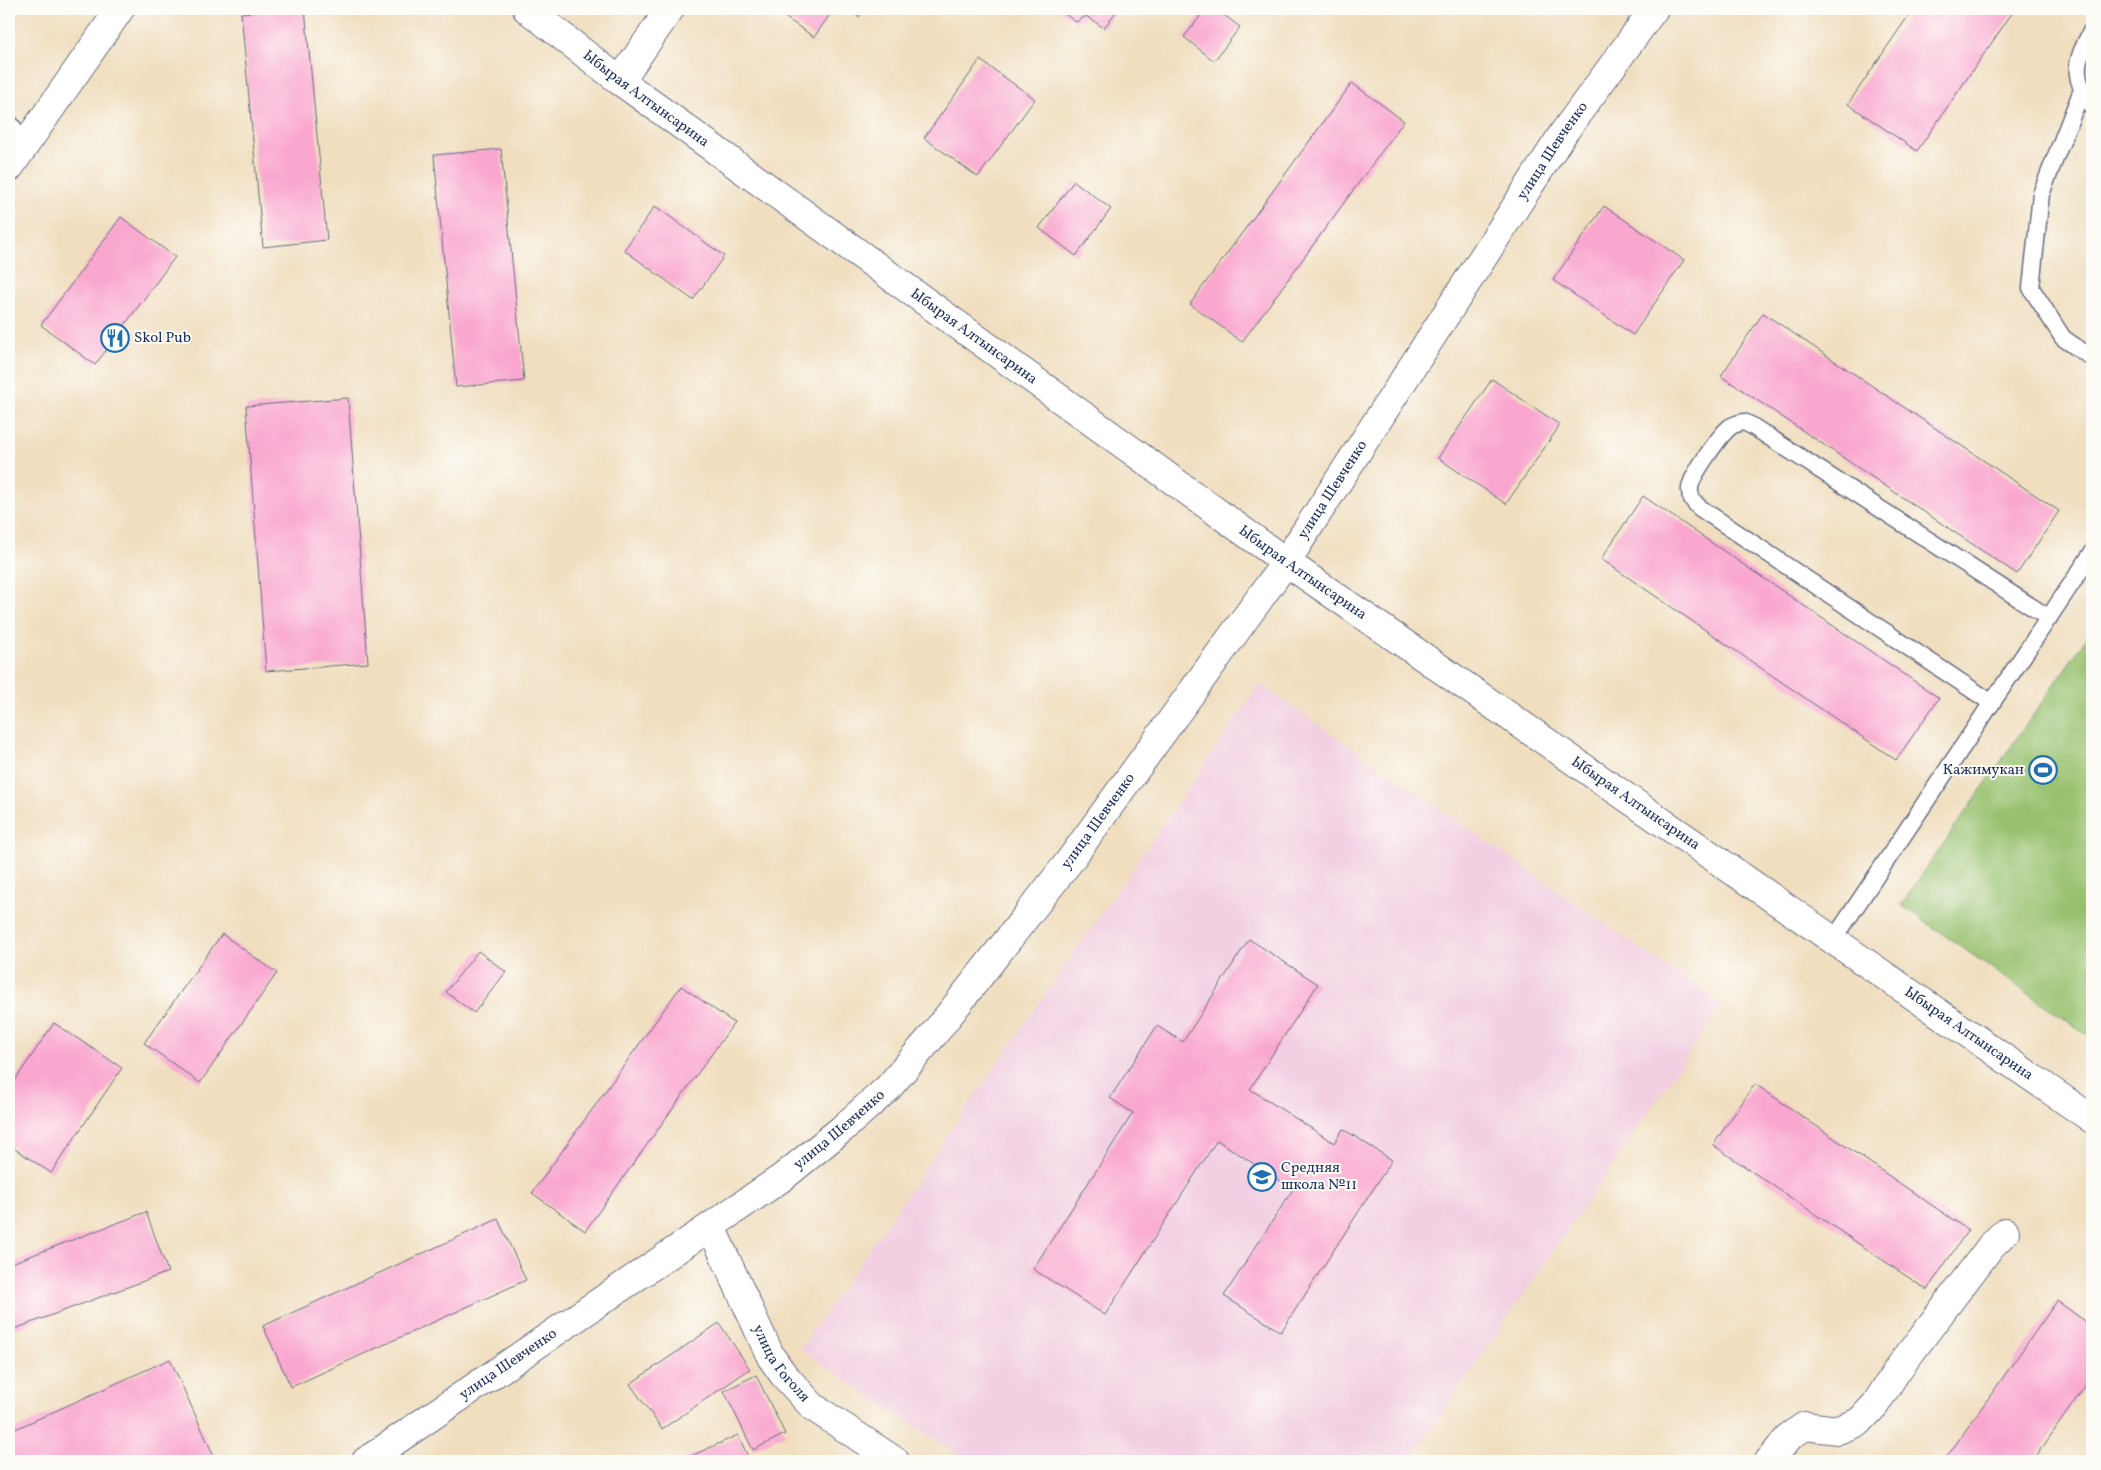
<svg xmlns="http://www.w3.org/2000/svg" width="2101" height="1470" font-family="Vollkorn,serif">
<rect width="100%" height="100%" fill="#fdfcf7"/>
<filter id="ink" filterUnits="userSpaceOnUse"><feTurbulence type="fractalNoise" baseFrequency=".02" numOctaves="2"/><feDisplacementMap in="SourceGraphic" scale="10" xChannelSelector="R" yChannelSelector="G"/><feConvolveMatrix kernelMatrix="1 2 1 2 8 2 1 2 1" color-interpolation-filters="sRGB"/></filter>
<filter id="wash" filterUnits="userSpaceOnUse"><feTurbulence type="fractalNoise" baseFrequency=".0096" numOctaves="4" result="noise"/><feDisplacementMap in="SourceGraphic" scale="20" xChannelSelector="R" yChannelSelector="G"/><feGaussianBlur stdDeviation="1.12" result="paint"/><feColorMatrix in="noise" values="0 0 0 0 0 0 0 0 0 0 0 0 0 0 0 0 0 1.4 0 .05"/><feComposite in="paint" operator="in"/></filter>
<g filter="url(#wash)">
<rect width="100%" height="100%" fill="#f0debf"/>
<path fill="#f2cfe1" d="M1260 684 1722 1005 1409 1461H966L800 1349Z"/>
<path fill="#97c16e" stroke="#597866" d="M2090 633 2092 634V1038L1901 905Z"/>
<g id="blocks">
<g fill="#f9a7cf">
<path d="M285 9H305L327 240 263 247 241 13Z"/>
<path d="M773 9H834L814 37Z"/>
<path d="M847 9H864L859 17Z"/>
<path d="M1058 9H1118L1104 28 1086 16 1076 22Z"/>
<path d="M1206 9H1216L1240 27 1214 61 1184 37Z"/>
<path d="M1913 9H2015L1917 151 1848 104Z"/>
<path d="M980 60 1035 99 978 177 924 138Z"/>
<path d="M1352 83 1404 121 1242 342 1190 304Z"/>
<path d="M501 149 524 381 456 387 434 155Z"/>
<path d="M1074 181 1111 209 1076 256 1039 228Z"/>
<path d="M655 206 724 256 693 300 624 250Z"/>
<path d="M1604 206 1684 260 1633 335 1553 280Z"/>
<path d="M121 217 175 257 95 365 41 325Z"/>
<path d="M1763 313 2059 511 2017 574 1721 376Z"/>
<path d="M1492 379 1560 425 1506 504 1438 458Z"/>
<path d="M348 398 368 663 266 671 246 406Z"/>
<path d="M1643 496 1939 698 1896 760 1601 559Z"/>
<path d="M222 934 277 973 200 1083 144 1043Z"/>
<path d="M1249 939 1318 984 1250 1089 1334 1143 1343 1129 1392 1160 1281 1332 1224 1296 1293 1189 1217 1140 1105 1315 1033 1269 1133 1113 1110 1098 1157 1026 1183 1042Z"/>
<path d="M478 951 506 972 474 1013 446 992Z"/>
<path d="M681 986 734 1023 585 1231 532 1193Z"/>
<path d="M54 1023 122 1068 51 1173 9 1145V1089Z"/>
<path d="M1755 1084 1968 1230 1927 1290 1713 1145Z"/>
<path d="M146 1212 168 1272 9 1331V1264Z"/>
<path d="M498 1219 526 1280 291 1387 263 1326Z"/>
<path d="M2057 1301 2092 1326V1376L2033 1461H1944Z"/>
<path d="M719 1323 750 1369 662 1429 630 1384Z"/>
<path d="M170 1359 216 1461H9V1432Z"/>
<path d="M756 1375 785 1434 753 1450 724 1391Z"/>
<path d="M738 1435 750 1461H680Z"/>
</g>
</g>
</g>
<g filter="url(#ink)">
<use href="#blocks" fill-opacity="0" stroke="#666c80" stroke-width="1"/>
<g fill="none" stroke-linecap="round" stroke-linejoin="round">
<defs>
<g id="lane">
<path d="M2092 30C2075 62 2071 75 2092 107"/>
<path d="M2082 90 2041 194 2031 288 2063 338 2092 358"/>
<path d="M9 122 25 143"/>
<path d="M1992 703 1700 508C1694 503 1689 497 1690 488 1691 476 1720 435 1730 427 1734 424 1739 423 1744 422L1752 426 2049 618"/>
<path d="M1834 939 2092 553"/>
</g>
<g id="street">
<path d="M620 81 670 9"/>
<path id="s1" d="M711 1227 771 1357 783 1374 813 1407 895 1461"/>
<path id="s2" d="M366 1461 783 1177 842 1129 888 1088 934 1034 1068 863 1286 562 1564 132 1654 9"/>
<path d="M1769 1461 1790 1436 1805 1426 1838 1430 1859 1422 1875 1405 1898 1369 1991 1246 2005 1232"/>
</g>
<g id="secondary">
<path id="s3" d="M527 9 620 81 1286 562 2092 1119"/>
<path d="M9 168 120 9"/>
</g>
</defs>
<use href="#lane" stroke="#666c80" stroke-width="19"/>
<use href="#street" stroke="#666c80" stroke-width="30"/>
<use href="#secondary" stroke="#666c80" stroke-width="30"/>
<use href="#lane" stroke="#fff" stroke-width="16"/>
<use href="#street" stroke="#fff" stroke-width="28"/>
<use href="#secondary" stroke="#fff" stroke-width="28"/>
</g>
</g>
<defs>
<symbol id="restaurant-ring" viewBox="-11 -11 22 22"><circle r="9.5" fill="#fdfcf7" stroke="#1f6fb2" stroke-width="1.5"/><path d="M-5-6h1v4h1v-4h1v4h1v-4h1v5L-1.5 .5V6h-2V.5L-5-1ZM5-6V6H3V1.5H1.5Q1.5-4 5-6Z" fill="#1f6fb2"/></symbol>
<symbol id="stadium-ring" viewBox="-11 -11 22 22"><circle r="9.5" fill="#fdfcf7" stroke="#1f6fb2" stroke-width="1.5"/><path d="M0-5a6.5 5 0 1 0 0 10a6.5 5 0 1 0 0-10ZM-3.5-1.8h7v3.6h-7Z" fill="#1f6fb2"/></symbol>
<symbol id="school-ring" viewBox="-11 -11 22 22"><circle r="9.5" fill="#fdfcf7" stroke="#1f6fb2" stroke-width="1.5"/><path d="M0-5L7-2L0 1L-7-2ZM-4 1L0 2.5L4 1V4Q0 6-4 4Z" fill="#1f6fb2"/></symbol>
</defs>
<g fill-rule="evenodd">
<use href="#restaurant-ring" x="99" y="322" width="32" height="32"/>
<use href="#stadium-ring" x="2027" y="754" width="32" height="32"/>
<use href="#school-ring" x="1246" y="1161" width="32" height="32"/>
</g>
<g text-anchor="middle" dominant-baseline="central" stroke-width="4" stroke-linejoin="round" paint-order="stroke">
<g font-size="15" fill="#1b2f5e" stroke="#fdfcf7">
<text stroke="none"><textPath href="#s3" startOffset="149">Ыбырая Алтынсарина</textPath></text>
<text stroke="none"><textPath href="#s2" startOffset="1792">улица Шевченко</textPath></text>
<text stroke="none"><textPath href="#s3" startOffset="554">Ыбырая Алтынсарина</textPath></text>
<text stroke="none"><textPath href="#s2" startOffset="1388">улица Шевченко</textPath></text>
<text stroke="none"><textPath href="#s3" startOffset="959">Ыбырая Алтынсарина</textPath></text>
<text stroke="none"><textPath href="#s3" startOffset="1364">Ыбырая Алтынсарина</textPath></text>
<text stroke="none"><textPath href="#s2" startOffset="982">улица Шевченко</textPath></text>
<text stroke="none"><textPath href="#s3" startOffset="1769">Ыбырая Алтынсарина</textPath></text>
<text stroke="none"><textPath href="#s2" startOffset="578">улица Шевченко</textPath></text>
<text stroke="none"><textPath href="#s1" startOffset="154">улица Гоголя</textPath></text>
<text stroke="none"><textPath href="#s2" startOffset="172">улица Шевченко</textPath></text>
</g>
<g font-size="15" fill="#1b2f5e" stroke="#fdfcf7" text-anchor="start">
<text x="134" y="338">Skol Pub</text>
<text x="2024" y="770" text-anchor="end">Кажимукан</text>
<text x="1281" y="1168">Средняя<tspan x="1281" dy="17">школа №11</tspan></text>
</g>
</g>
<rect width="2101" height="1470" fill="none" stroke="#fdfcf7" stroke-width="30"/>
</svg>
